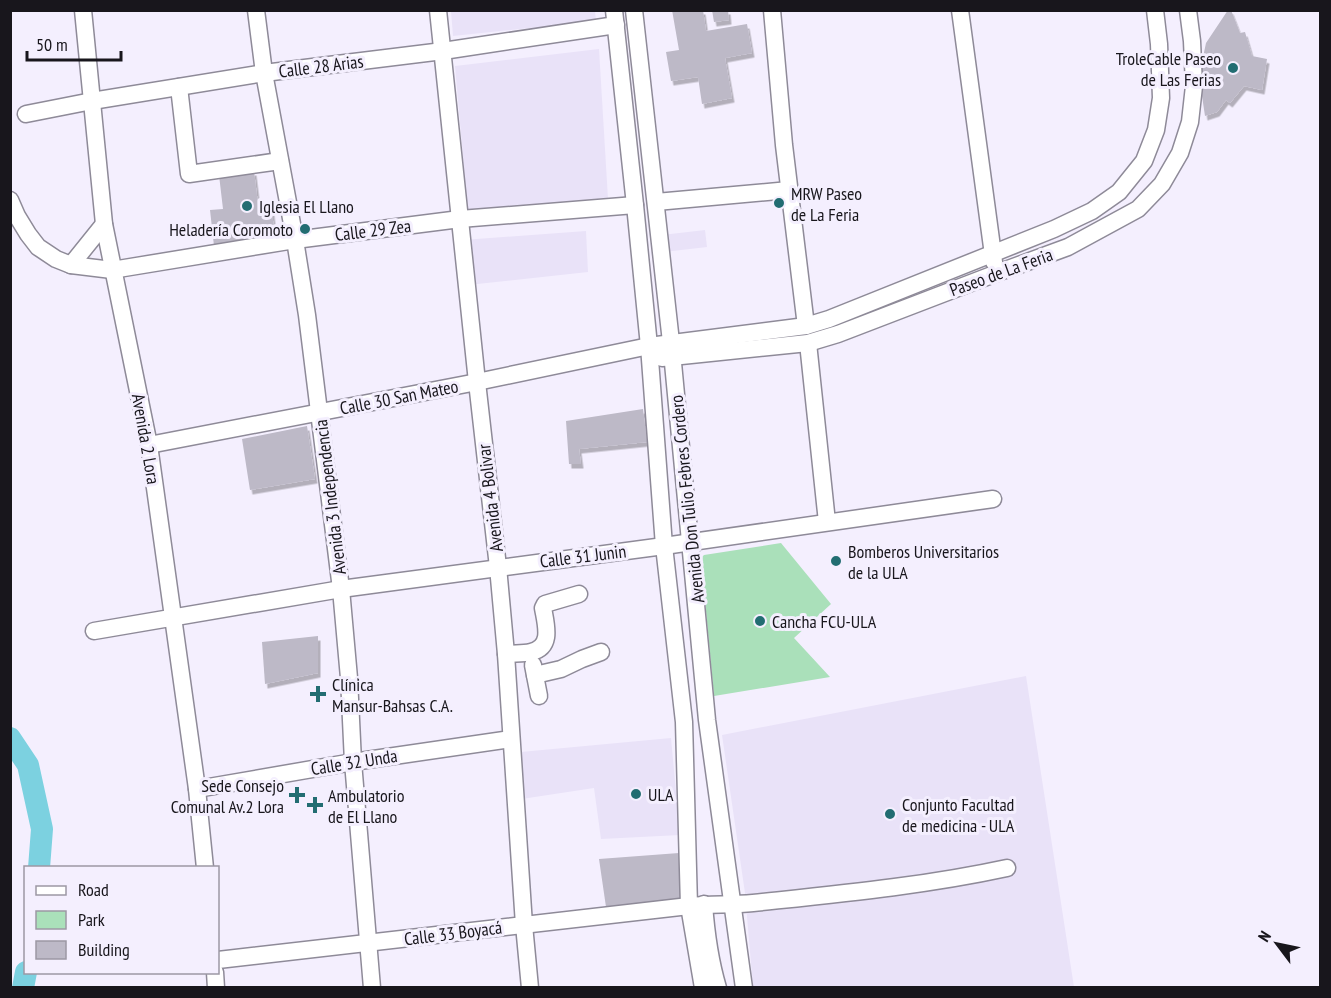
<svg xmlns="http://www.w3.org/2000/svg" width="1331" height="998" font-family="'PT Sans Narrow',sans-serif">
<defs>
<filter id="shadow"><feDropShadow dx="2.5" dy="4.5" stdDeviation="0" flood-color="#0004"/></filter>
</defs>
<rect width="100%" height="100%" fill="#f4effe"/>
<g fill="#e9e2f8">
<path d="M451 11H595L596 21 453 36Z"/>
<path d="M599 49 608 199 468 214 455 66Z"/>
<path d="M705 230 707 247 664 252 662 235Z"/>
<path d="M586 231 588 272 468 285 463 240Z"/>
<path d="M1026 676 1074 987H753L745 893 722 735Z"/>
<path d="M671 738 680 835 601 839 594 788 515 800 510 753Z"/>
</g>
<path fill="#aae0ba" d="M781 543 831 604 794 638 830 677 714 696 701 558 704 555Z"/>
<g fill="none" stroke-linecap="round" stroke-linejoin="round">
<g stroke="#7cd1e0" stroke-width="22">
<path d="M10 738 28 765 42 829 39 868"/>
<path d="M23 988 26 972"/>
</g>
</g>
<g fill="#bdb9c7" filter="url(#shadow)">
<path d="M672 10H703L706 31 747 24 752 53 725 58 732 98 702 104 698 77 671 81 666 52 679 50Z"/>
<path d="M712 10H728L729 20 714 22Z"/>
<path d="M1228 10H1231L1240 33 1245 32 1252 56 1267 59 1262 90 1244 86 1230 103 1226 100 1217 112 1205 116 1199 76 1206 43Z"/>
<path d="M254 171 258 204 271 202 275 239 214 246 210 210 223 209 219 175Z"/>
<path d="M643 409 647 442 579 449 581 464H569L566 421Z"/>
<path d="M307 426 315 479 250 490 242 439Z"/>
<path d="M318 636V673L265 684 262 642Z"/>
<path d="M679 853 684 903 606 907 599 859Z"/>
</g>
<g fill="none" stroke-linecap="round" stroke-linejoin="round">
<defs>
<g id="minor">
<path d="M83 10 104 224 149 445 197 789 205 868"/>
<path d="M256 10 264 73 295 240 307 315 341 589 349 678 353 762 372 988"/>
<path d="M438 10 477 382 498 567 506 654 524 925 530 988"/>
<path d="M614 10 635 205 649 346 664 546 684 722 689 906 703 988"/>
<path d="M634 10 671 342 707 720 744 988"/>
<path d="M772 10 784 145 806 326"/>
<path d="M960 10 994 262"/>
<path d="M179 87 189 174 280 161"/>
<path d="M26 114 92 101 264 73 443 51 616 25"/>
<path d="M10 200 17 216 28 234 38 247 56 259 71 265 112 270 295 240 460 219 635 205"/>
<path d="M656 202 789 190"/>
<path d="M71 265 104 224"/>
<path d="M808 343 827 522"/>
<path d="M662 358 808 343 838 334 997 273 1068 247 1138 209 1162 184 1180 153 1190 122 1194 86 1192 41 1188 10"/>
<path d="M149 445 477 382 649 346 806 326 829 319 1054 229 1092 211 1119 192 1144 161 1156 130 1161 98 1159 44 1155 10"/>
<path d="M94 631 341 589 664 546 993 499"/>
<path d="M506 654C514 653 523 654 531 652 553 647 546 625 543 608L545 604 579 594"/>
<path d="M533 665 539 696"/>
<path d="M535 675 561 669 582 659 601 652"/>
<path d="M197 789 353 762 511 739"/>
<path d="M704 904C706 932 710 961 718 988"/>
<path d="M218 960 689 906C711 904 732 905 753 903 838 894 924 886 1007 868"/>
<path d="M215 972 216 988"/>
</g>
</defs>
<use href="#minor" stroke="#8e8a98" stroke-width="19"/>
<use href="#minor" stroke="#fff" stroke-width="16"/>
</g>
<g fill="#226d72" stroke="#f4effe" stroke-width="2">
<circle cx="1233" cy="68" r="6"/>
<circle cx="779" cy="203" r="6"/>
<circle cx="247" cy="206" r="6"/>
<circle cx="305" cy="229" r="6"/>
<circle cx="836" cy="561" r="6"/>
<circle cx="760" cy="621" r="6"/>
<path d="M315 685h6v6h6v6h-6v6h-6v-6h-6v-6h6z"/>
<circle cx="636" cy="794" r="6"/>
<path d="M294 786h6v6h6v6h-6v6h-6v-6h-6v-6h6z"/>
<path d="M312 796h6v6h6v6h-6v6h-6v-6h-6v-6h6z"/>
<circle cx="890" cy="814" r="6"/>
</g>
<g text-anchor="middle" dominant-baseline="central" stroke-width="6" stroke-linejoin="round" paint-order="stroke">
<g font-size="18" fill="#18161c" stroke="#f4effe" text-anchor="start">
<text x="1221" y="58" text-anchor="end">TroleCable Paseo<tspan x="1221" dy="21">de Las Ferias</tspan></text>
<text x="791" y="193">MRW Paseo<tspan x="791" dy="21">de La Feria</tspan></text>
<text x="259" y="206">Iglesia El Llano</text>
<text x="293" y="229" text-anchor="end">Heladería Coromoto</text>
<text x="848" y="551">Bomberos Universitarios<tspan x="848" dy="21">de la ULA</tspan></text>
<text x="772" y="621">Cancha FCU-ULA</text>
<text x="332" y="684">Clínica<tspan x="332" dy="21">Mansur-Bahsas C.A.</tspan></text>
<text x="284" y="785" text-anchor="end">Sede Consejo<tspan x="284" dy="21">Comunal Av.2 Lora</tspan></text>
<text x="648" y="794">ULA</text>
<text x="328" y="795">Ambulatorio<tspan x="328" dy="21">de El Llano</tspan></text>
<text x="902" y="804">Conjunto Facultad<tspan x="902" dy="21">de medicina - ULA</tspan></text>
</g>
<g font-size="18" fill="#18161c" stroke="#f4effe">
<text transform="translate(321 66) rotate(-7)">Calle 28 Arias</text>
<text transform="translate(373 230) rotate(-7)">Calle 29 Zea</text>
<text transform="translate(1001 272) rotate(-20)">Paseo de La Feria</text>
<text transform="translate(399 397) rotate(-11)">Calle 30 San Mateo</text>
<text transform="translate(146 439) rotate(80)">Avenida 2 Lora</text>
<text transform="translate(330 497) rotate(-97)">Avenida 3 Independencia</text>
<text transform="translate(490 498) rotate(-97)">Avenida 4 Bolivar</text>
<text transform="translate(687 499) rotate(-96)">Avenida Don Tulio Febres Cordero</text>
<text transform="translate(583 556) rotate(-7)">Calle 31 Junin</text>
<text transform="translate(354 762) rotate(-9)">Calle 32 Unda</text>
<text transform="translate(453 933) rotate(-7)">Calle 33 Boyacá</text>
</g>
</g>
<rect width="1331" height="998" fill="none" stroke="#18161c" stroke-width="24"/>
<rect x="24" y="866" width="195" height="108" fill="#f4effe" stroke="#9c98a4" stroke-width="1.5"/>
<rect x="36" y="886" width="30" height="9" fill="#ffffff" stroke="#9c98a4" stroke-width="1.5"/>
<text x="78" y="896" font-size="18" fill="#18161c">Road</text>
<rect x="36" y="911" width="30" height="18" fill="#aae0ba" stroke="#9c98a4" stroke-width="1.5"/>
<text x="78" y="926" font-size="18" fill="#18161c">Park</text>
<rect x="36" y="941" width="30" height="18" fill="#bdb9c7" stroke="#9c98a4" stroke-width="1.5"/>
<text x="78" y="956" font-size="18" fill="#18161c">Building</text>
<g transform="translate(1277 944) rotate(302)" stroke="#f4effe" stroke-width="4.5" paint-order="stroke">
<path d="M0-4.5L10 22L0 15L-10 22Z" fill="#18161c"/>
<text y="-9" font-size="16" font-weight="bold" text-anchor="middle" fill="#18161c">N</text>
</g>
<path d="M27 51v9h94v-9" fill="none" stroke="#18161c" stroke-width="3"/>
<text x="36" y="51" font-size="18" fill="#18161c" stroke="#f4effe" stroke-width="4.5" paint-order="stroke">50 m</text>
</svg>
